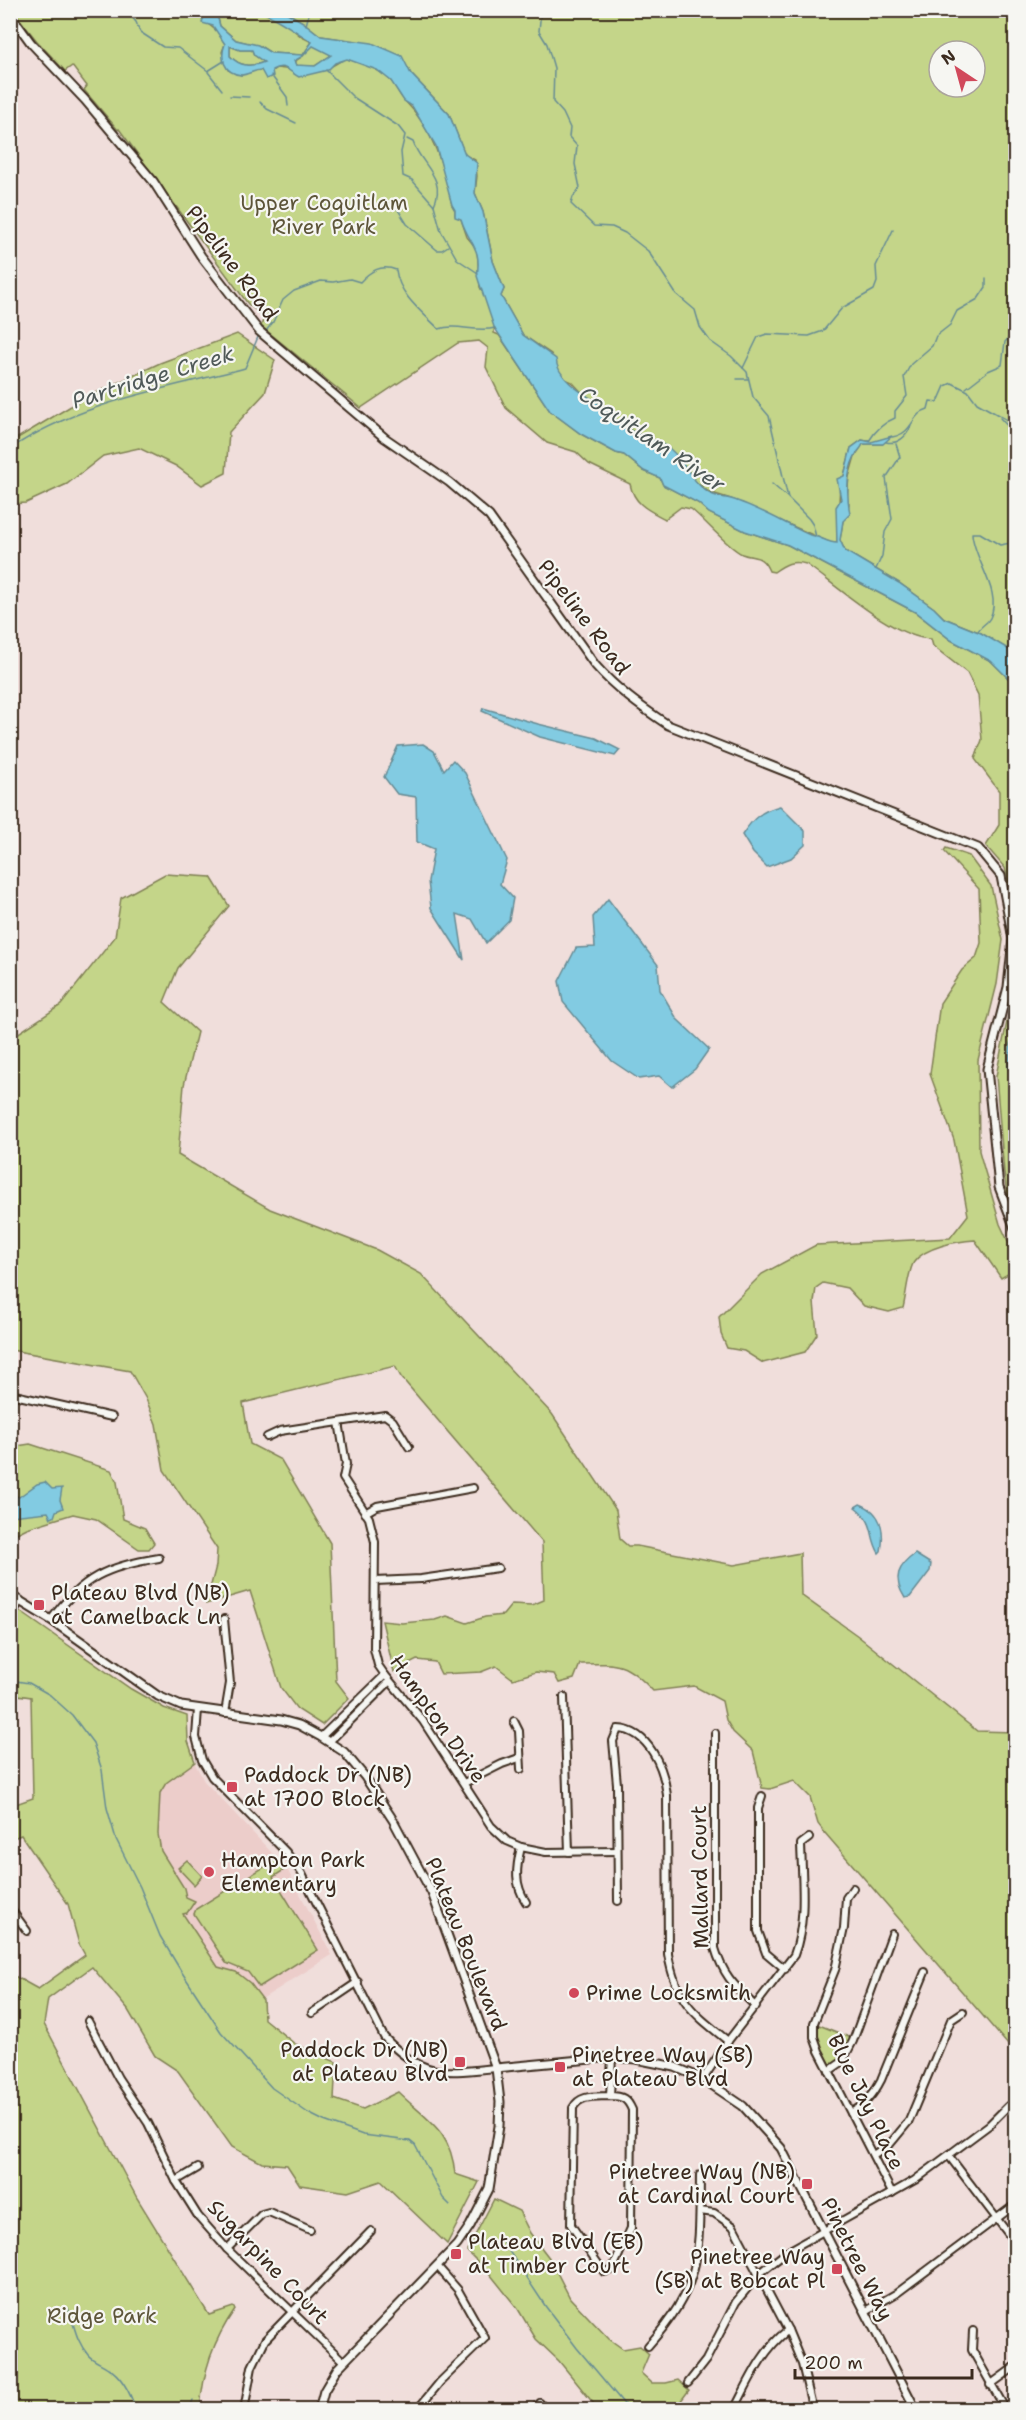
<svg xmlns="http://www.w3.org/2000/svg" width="1026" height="2420" font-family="'Shantell Sans',sans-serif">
<rect width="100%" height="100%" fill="#f0dedb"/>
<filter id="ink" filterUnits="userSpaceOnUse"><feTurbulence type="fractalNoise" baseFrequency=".0167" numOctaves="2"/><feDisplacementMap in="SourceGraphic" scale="12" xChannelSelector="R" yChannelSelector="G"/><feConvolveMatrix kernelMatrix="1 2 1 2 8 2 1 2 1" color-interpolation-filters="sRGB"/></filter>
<g filter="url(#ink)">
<path fill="#eccdca" d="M190 1754 204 1781 287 1869 332 1955 246 2009 206 1977 150 1820V1791Z"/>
<g fill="#c4d589" stroke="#808054" stroke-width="1.5" fill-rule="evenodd">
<path d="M13 11H198L204 15 203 20 218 32 225 44 222 52 228 70 241 75 257 70 271 72 276 68C291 70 314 71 329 67 336 65 339 60 347 59 363 63 381 69 392 82 397 88 399 96 405 101 433 129 444 167 452 205L455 210V215L461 219 467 237 477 249 480 287 495 316 494 333 499 335 550 411 581 434 616 453 624 455 644 471 660 478 663 485 698 503 709 513 745 531 788 545 915 612 951 640 991 661 1015 685V907L1005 868 986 846 999 825V791L975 759 982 740 978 695 967 673 933 646 931 639C895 639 836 585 806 564 792 560 785 564 774 572L769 571C762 554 755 559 742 554 727 547 705 520 691 509L681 507 665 519C648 510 634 504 630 484L589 464 576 452 547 443 506 408 486 367 488 348 479 341 458 343 361 408 261 326 264 317 248 304 119 129 118 130 84 90 87 86 72 66 65 71 37 41Z"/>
<path d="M216 11H226L232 13 260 11 284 22 302 37 312 42 303 55 313 45 332 55 315 66 299 67 294 62 303 56 300 55 271 53 260 46 236 40 220 26Z"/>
<path d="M284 11H1015V654L981 633 944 618 934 608 899 583 845 551 840 540 843 521 849 504 847 498 849 477 855 456 863 444H883L862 440 851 448 844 476 840 483 837 543H831L731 499 709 492 691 478 682 461 658 442 623 427 597 403 588 399 572 382 565 379 556 367 551 354 523 335 501 296 504 289 493 261 483 212 475 193 477 176 475 160 465 155 449 114 411 74 401 56 348 40 321 36 303 22ZM939 51H975V87H939Z"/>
<path d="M230 46 240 50H252L254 55 264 62C251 67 240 67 230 56Z"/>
<path d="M237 334 275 360 265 393 229 432 226 473 202 485 176 466 139 448 103 456 67 484 26 503 11 504V442L81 400 160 363Z"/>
<path d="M946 848 969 856 991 886 1003 940 997 984 978 1060 979 1151 1000 1224 1015 1256V1270L1001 1278 975 1240C957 1241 925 1247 914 1262 908 1270 906 1297 903 1308L889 1312 864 1306 847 1288 823 1283 816 1288 814 1302 817 1334 805 1352 763 1363 744 1351 727 1348 721 1334 719 1317 762 1274 816 1245 950 1238 968 1215 954 1140 930 1074 940 1003 962 970 976 958 981 943 979 889 944 851Z"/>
<path d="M165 874 211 877 229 906 178 968 164 1002 197 1032 184 1085 178 1155 270 1209 377 1250 421 1274 552 1414 616 1510 620 1539 628 1546H637L734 1565 800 1553 801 1595 858 1636 977 1731 1015 1732V2053L825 1833 818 1824 810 1797 794 1781 770 1789 762 1788 753 1751 733 1732 726 1720 722 1701 694 1686 653 1691C626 1662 618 1663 580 1664L574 1679 559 1683 554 1674 536 1672 513 1679 496 1666 481 1672 441 1674 435 1662 417 1660 394 1672 382 1621 402 1623 435 1620 447 1616 467 1623 485 1617 503 1615 512 1604 532 1605 544 1600 542 1542 401 1377 395 1366 243 1403 250 1444 281 1460 330 1543 336 1681 349 1698 322 1725 297 1709 281 1688 250 1591 206 1604 216 1566 217 1549 164 1470 156 1424 146 1399 130 1371 11 1350V1038L61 1005 115 937 121 898Z"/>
<path d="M1015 982V1025L1009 1054 1012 1097 1015 1106V1206L1007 1193 1004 1173 996 1076Z"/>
<path d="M30 1444 111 1470 117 1482 123 1519 145 1528 154 1543 149 1549H139L96 1519 73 1514 27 1528 13 1535 11 1533V1447Z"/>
<path d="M18 1610 131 1689 164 1708 187 1716 188 1741 195 1762 166 1783 160 1793 158 1834 161 1851 184 1888 186 1897 195 1901 187 1913 183 1914 218 1967 236 1972 250 1983 263 2000 264 2019 295 2044 336 2062 334 2099 363 2109 398 2092C428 2121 451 2130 455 2174L479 2182 447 2244 381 2181 348 2192 300 2185 287 2165 262 2163 232 2147 178 2071 155 2056 128 2010 92 1967 48 1999 44 2024 137 2198 209 2315 233 2307 235 2309C213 2341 203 2371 200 2409H11V1974L38 1989 85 1955 79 1944 68 1904 21 1835 11 1839V1803L16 1804 33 1798 31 1697 11 1694V1624Z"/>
<path d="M277 1859 284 1870 273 1877 318 1950 259 1987 248 1972 226 1963 194 1914 196 1909Z"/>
<path d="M187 1860 202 1876 194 1885 178 1868Z"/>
<path d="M814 2023 854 2039 842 2062 829 2071 819 2051Z"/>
<path d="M494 2199 519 2211 530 2233 550 2259 570 2298 609 2339 623 2349 640 2346 649 2354 641 2373 652 2383H666L678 2380 689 2390 680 2402 685 2409H598L559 2361 536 2339 518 2309 490 2274 467 2251Z"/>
</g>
<g fill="#82cbe2" stroke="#668b94" stroke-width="1.5" fill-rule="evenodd">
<path d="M198 11H216L220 26 236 40 258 45 271 53 303 55 312 42C296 32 279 19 260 11H284L303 22 321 36 372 43 402 56 411 74 449 114 465 154 477 163 475 193 483 212 493 261 504 289 501 296 523 335 556 359C557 378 582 393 598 403 608 409 615 421 625 427 639 437 657 439 670 449 686 462 691 482 709 493 716 497 724 497 731 499 756 506 786 524 810 535 820 536 827 543 837 543L836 507 841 499 837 479 844 476 851 448 862 440 871 442 892 436 883 444H863C861 449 857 452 855 456 846 473 847 497 850 514L843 521 840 540 845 551 899 583 934 608 944 618 981 633 1015 653V685L991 661 951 640 915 612 788 545 745 531 709 513 698 503 663 485 660 478 644 471 624 455 616 453 581 434 550 411 494 327 477 276C482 246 469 245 461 219L455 217V210L452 205 436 146 412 106 404 101 391 81 377 70 347 59 335 63 328 70 299 77C290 73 285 62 272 70L273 76 266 79 261 70C254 70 248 75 241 75 223 73 220 57 225 44L213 26 202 23 204 15ZM230 46 240 50H252L254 55 264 62C251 67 240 67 230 56ZM313 46 331 55 315 66 296 65 294 61 303 56Z"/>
<path d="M483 708 538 724 596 738 620 750 615 756 540 737 482 711Z"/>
<path d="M423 744 434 751 444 770 453 760 465 773 507 860 500 884 513 898 509 920 486 943 472 919 457 914 464 960 431 908 428 881 434 849 417 842 416 797 397 794 384 777 398 746Z"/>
<path d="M780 806 805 831V845L791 858 767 867 753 853 742 835C753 818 761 811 780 806Z"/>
<path d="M608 899 658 965 660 990 677 1019 709 1049 695 1069 672 1087 659 1076 639 1079 612 1061 563 1002 559 981 576 948 595 947 593 917Z"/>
<path d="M1015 1025V1106L1012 1097V1082L1008 1067 1010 1044Z"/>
<path d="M45 1482 52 1489 62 1488 60 1500 63 1508 56 1511 54 1517 51 1518 48 1512 11 1516V1494L19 1497 37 1484Z"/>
<path d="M860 1504C882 1512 885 1530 881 1551L879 1553C868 1535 877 1524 855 1507Z"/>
<path d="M915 1554 931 1564 930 1571 910 1597 905 1598C892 1578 898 1566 915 1554Z"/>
</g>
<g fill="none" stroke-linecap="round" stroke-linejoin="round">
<g stroke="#668b94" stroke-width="1.5">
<path d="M126 10 136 22 140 32 163 47 178 48 208 71 224 61"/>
<path d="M541 10 539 31 547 44 554 68 553 102 563 113 570 128 569 137 577 146 575 164 580 188 573 197 571 204 594 226 612 227 625 233 648 251 676 294 695 310 700 327 710 341 731 356 747 372 753 397 769 416 788 498 809 519 813 525 816 537"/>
<path d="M306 25 310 10"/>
<path d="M326 70 353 97 398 126 405 135 401 152 403 176 412 180 434 205 441 231 457 259 478 273"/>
<path d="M208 72 222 90"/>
<path d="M271 75 287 97 288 106"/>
<path d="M230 96 249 97"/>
<path d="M260 102 267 109 296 123"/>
<path d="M407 139 413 142C420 164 447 178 434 205"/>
<path d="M397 208 407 224 437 250H442L448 246"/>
<path d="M266 331 273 322 283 300 294 291 321 281 333 282 350 279 360 282C370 271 381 264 396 270 399 295 422 312 439 329 457 323 476 333 495 328"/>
<path d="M743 368 758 337 767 334 809 336 823 331 842 308 874 290 877 282 876 266 893 230"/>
<path d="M737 379H748"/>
<path d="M966 388 988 371 1002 365 1005 342 1016 330"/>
<path d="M1000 418 1016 435"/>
<path d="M892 437C915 433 910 414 928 409L930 401 938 402 945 386 952 383 968 391 977 403 1009 421 1016 416"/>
<path d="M869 441C875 431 885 422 895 418V411L907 396 904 377 911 364 932 346 936 336 950 325 957 311 978 299 986 287V278"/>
<path d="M886 442C898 445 907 436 911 426"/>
<path d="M10 449C79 402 166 389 245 368L258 337"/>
<path d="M772 484 787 497"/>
<path d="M876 569 882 556 885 532 892 519 886 478 900 457 896 444"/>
<path d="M978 631C981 625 987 624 990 618 1003 592 973 559 972 533H980L1000 545 1016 542"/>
<path d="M10 1680 29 1683 50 1695 72 1715 93 1743 102 1770 107 1808 116 1839 140 1887 160 1936 181 1971 221 2032 272 2088 308 2113 324 2121 363 2135 410 2141 415 2145 443 2198 450 2205"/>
<path d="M499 2236 546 2307 577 2348 629 2410"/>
<path d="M68 2308C75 2326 75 2339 88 2355 93 2361 101 2363 108 2368 122 2376 131 2395 136 2410"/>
<path d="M189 2410 193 2400"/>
</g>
<defs>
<g id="minor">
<path d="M10 1394 112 1417"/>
<path d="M339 1422 346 1464 343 1478 369 1518 375 1542 374 1649 378 1665 385 1675 423 1721 491 1826 507 1841 521 1847 546 1852 617 1851"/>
<path d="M267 1437 280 1431 385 1415 393 1421 409 1447"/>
<path d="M365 1513 377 1506 473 1488"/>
<path d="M375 1581 421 1579 498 1568"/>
<path d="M10 1619 20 1600"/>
<path d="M224 1619 230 1683 225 1713"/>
<path d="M51 1620C82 1577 108 1566 159 1558"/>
<path d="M564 1697 569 1852"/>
<path d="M198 1709 196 1737 202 1760 212 1777 286 1852 301 1872 384 2037C422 2078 445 2073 496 2068"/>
<path d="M514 1721 519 1731 521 1769"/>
<path d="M715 1733V1948C723 1976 736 1987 756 2007"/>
<path d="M321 1737 385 1675"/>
<path d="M329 1742 389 1682"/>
<path d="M464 1783 502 1764 519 1758"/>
<path d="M762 1796 758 1808V1931L766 1953 785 1969"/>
<path d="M521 1847C516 1868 514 1884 526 1902"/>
<path d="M853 1888 846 1898 844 1928 835 1970 814 2023V2037L819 2051 892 2193"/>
<path d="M618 1901 617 1784 613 1741 618 1729C649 1730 664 1769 667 1795L668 1954C676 2001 692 2012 728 2041"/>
<path d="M10 1908 27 1931"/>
<path d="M312 2013 358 1982"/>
<path d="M88 2021 118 2078 148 2123 176 2181 198 2216 227 2249 343 2361"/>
<path d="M829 2071 842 2062 853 2041 892 1934"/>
<path d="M703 2079 728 2041 794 1955C807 1921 802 1881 801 1844L809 1838"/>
<path d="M610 2096C622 2096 627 2098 632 2110L631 2228 612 2270 604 2272 571 2225 573 2108C580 2094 596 2097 610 2096Z"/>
<path d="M610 2096 612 2057"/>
<path d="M851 2113C865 2105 874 2094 881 2080L925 1972"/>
<path d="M873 2155 890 2144 909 2121 951 2020 963 2012"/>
<path d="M949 2156 1016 2244"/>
<path d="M176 2181 198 2168"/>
<path d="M700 2211 714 2213 733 2226 788 2330 802 2364 813 2410"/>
<path d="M227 2249 262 2214 269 2212 310 2230"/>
<path d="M866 2311 897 2293 1016 2204"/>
<path d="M973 2331 972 2350 1006 2410"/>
<path d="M648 2346C703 2284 699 2254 700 2175"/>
<path d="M688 2383 706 2360 736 2302 759 2274 788 2251 915 2180 989 2125 1008 2106"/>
<path d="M990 2385 1016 2366"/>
<path d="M244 2410 252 2367 265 2340 371 2231"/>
<path d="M417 2410 440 2382 485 2338 458 2290 438 2267"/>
<path d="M533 2410 540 2403"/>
<path d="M734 2410C749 2381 762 2350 788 2330"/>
</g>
<g id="tertiary">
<path d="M10 14 31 43 85 100 153 181 201 256 259 331 385 438 449 482 489 516 595 665C616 689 641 707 668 725L978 848 1001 876 1013 939 1008 987 987 1069 999 1187 1016 1231"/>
<path d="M10 1595 51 1620 158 1696 181 1706 281 1720 299 1725 321 1737 344 1752 365 1777 393 1820 432 1893 496 2068 500 2102 499 2126 489 2189 470 2226 457 2245 337 2369 324 2391 319 2410"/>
<path d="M496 2068 612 2057 636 2059 675 2067 703 2079 743 2106 781 2148 916 2410"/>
</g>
</defs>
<use href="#minor" stroke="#3b2a1e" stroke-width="10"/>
<use href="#tertiary" stroke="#3b2a1e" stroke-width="11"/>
<use href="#minor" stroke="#f6f6f2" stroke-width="6"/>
<use href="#tertiary" stroke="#f6f6f2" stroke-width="7"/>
</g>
</g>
<g fill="#d1495b" stroke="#f6f6f2" stroke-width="2">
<rect x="33" y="1599" width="12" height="12" rx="3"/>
<rect x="226" y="1781" width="12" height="12" rx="3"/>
<circle cx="209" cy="1872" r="6"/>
<circle cx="574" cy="1993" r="6"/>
<rect x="454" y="2056" width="12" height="12" rx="3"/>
<rect x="554" y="2061" width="12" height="12" rx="3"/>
<rect x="801" y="2178" width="12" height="12" rx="3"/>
<rect x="450" y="2248" width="12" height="12" rx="3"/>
<rect x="831" y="2263" width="12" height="12" rx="3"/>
</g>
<g text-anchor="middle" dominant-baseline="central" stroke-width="4.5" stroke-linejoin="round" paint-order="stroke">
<g font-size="21" fill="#5d5539" stroke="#f6f6f2">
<text x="324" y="203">Upper Coquitlam<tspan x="324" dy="24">River Park</tspan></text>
<text x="102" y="2316">Ridge Park</text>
</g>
<g font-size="21" fill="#3b2a1e" stroke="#f6f6f2">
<text transform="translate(232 263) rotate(53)">Pipeline Road</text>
<text transform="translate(584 617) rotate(53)">Pipeline Road</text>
<text transform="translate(438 1719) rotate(55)">Hampton Drive</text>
<text transform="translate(700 1877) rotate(-91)">Mallard Court</text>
<text transform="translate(466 1944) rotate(68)">Plateau Boulevard</text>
<text transform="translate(866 2102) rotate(64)">Blue Jay Place</text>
<text transform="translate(857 2259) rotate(63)">Pinetree Way</text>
<text transform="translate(268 2262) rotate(46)">Sugarpine Court</text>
</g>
<g font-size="21" fill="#3b2a1e" stroke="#f6f6f2" text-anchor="start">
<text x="51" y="1593">Plateau Blvd (NB)<tspan x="51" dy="24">at Camelback Ln</tspan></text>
<text x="244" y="1775">Paddock Dr (NB)<tspan x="244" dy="24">at 1700 Block</tspan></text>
<text x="221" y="1860">Hampton Park<tspan x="221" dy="24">Elementary</tspan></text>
<text x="586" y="1993">Prime Locksmith</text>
<text x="448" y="2050" text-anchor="end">Paddock Dr (NB)<tspan x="448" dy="24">at Plateau Blvd</tspan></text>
<text x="572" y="2055">Pinetree Way (SB)<tspan x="572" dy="24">at Plateau Blvd</tspan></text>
<text x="795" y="2172" text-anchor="end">Pinetree Way (NB)<tspan x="795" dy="24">at Cardinal Court</tspan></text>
<text x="468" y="2242">Plateau Blvd (EB)<tspan x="468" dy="24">at Timber Court</tspan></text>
<text x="825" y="2257" text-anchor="end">Pinetree Way<tspan x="825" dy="24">(SB) at Bobcat Pl</tspan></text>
</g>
<g font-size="22" font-style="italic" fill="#505a59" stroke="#f6f6f2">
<text transform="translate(153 377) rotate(-17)">Partridge Creek</text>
<text transform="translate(652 439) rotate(34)">Coquitlam River</text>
</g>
</g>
<rect width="1026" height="2420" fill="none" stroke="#f6f6f2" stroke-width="36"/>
<rect x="18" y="18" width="990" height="2384" fill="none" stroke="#3b2a1e" stroke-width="2" filter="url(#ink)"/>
<g transform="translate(957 69) rotate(324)"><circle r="28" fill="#f6f6f2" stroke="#aba49d" stroke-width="1.5"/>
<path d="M0-4.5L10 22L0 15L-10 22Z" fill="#d1495b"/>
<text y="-9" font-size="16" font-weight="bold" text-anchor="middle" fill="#3b2a1e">N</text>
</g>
<path d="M795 2369v9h177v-9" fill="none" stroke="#3b2a1e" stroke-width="3"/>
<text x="804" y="2369" font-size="18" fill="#3b2a1e" stroke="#f6f6f2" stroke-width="4.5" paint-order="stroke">200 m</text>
</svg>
